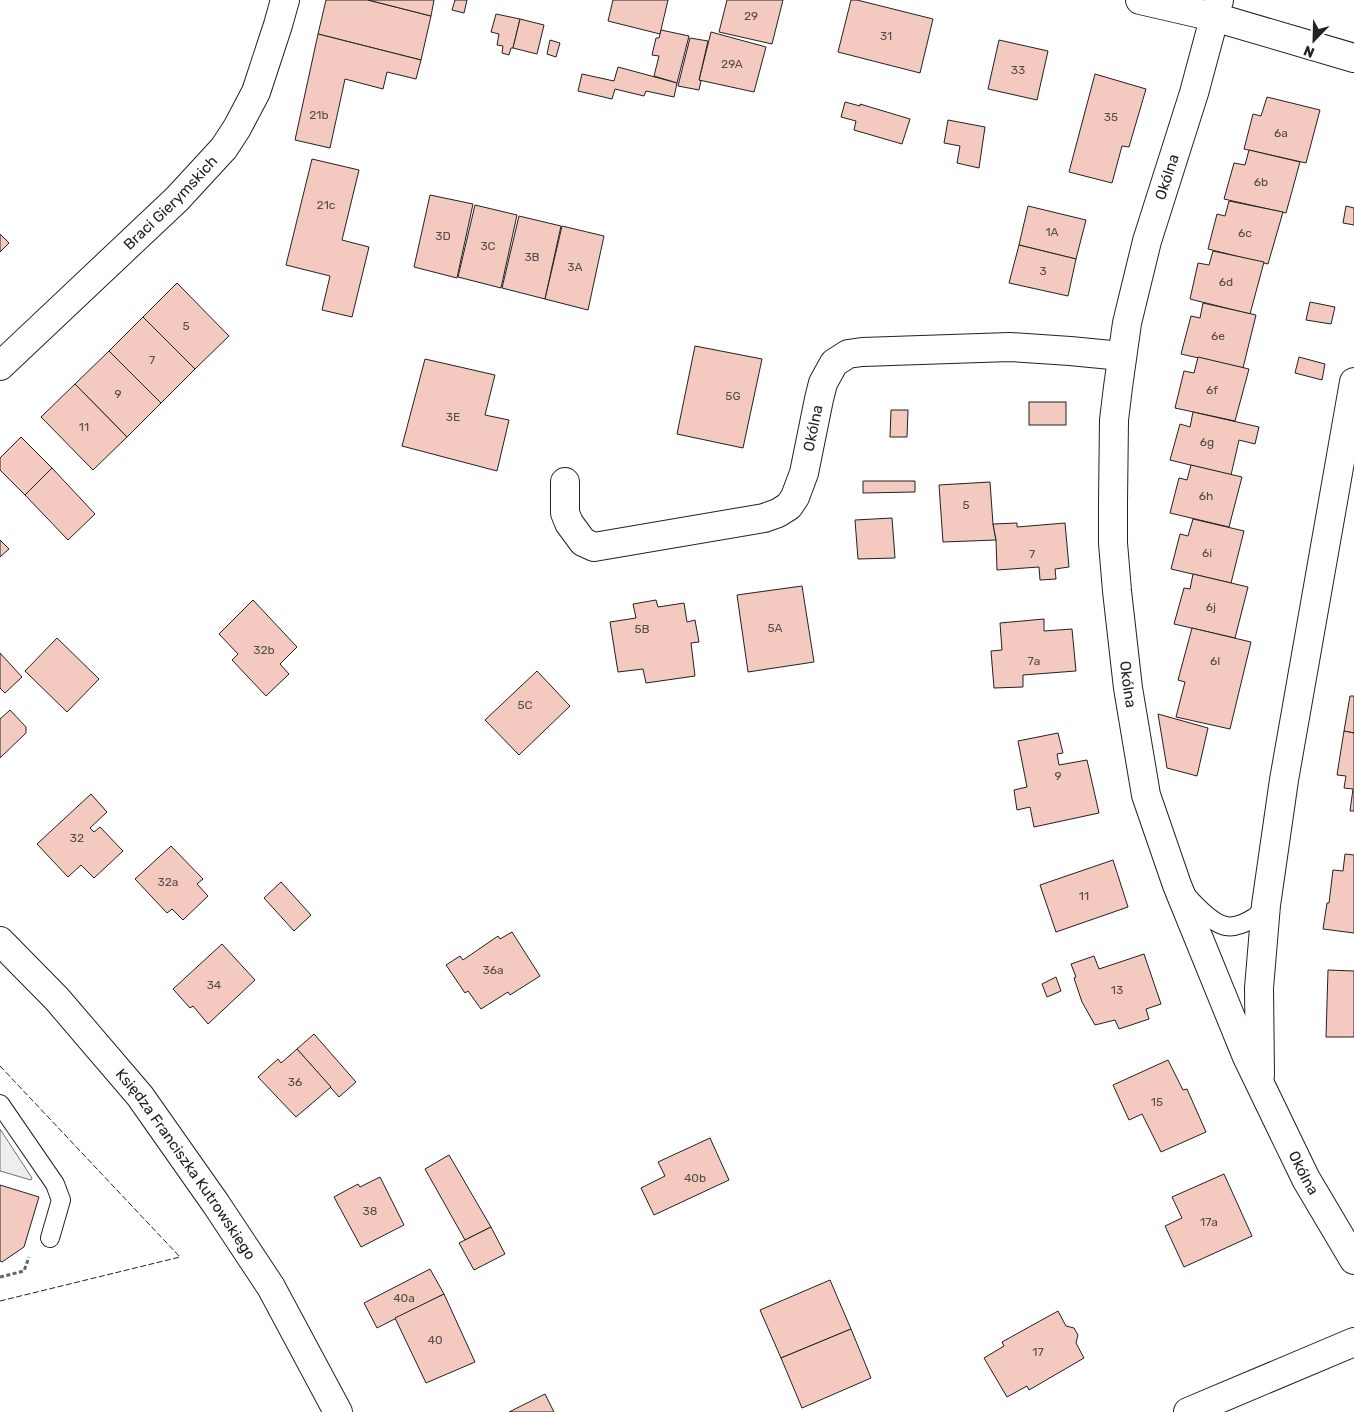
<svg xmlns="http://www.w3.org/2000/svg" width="1354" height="1412" font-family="Rubik,sans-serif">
<rect width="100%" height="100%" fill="#fff"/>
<path fill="#eee" stroke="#6f6f6f" d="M0 1129 32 1178 31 1180 0 1171Z"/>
<g fill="#f3c9c0" stroke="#222">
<path d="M326 0H368L431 16 421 60 318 34Z"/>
<path d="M368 0H434L431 16Z"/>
<path d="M455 0H467L464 13 452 10Z"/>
<path d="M613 0H668L660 34 608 21Z"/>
<path d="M727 0H783L772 44 719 32Z"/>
<path d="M851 0H857L933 19 920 73 838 52Z"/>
<path d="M496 14 520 19 513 48H511L509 55 502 53 503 46 497 45 499 34 491 32Z"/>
<path d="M520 19 544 25 537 54 513 48Z"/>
<path d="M661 30 689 36 677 83 654 76 659 56 652 55 656 38H659Z"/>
<path d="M711 32 766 47 754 92 699 80Z"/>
<path d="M318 34 421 60 416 79 387 72 383 89 345 79 330 148 295 140Z"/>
<path d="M690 38 708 41 699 80 701 81 699 90 678 86Z"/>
<path d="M550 40 560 43 556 57 547 54Z"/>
<path d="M999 40 1048 51 1037 100 988 89Z"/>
<path d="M618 67 677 83 674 97 646 91 644 96 615 89 612 99 578 91 582 74 614 81Z"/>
<path d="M1095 74 1146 89 1129 147 1122 146 1112 183 1069 172Z"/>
<path d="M1267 97 1320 110 1306 163 1244 149 1253 114 1261 116Z"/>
<path d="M845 102 860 106V104L910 119 902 144 854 130 856 121 841 117Z"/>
<path d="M948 120 985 127 979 168 957 163 960 146 944 143Z"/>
<path d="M1249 150 1300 162 1286 213 1224 199 1234 163 1245 165Z"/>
<path d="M312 159 359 170 342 240 369 247 352 317 322 310 330 276 286 265Z"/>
<path d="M430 195 473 204 457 278 414 267Z"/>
<path d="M1229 201 1283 212 1268 264 1208 249 1217 214 1225 216Z"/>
<path d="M475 205 517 215 501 288 458 277Z"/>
<path d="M1028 206 1086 220 1076 259 1019 245Z"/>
<path d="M1346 206 1354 208V225L1343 223Z"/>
<path d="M519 216 561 226 545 299 502 288Z"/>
<path d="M562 226 604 236 588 310 545 299Z"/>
<path d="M0 234 9 243 0 252Z"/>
<path d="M1019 245 1076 259 1068 296 1009 283Z"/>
<path d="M1213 251 1264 262 1250 314 1190 299 1198 263 1209 265Z"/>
<path d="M177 283 229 336 195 369 143 317Z"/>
<path d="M1310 302 1335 307 1331 324 1306 320Z"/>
<path d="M1203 303 1256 315 1243 368 1181 354 1191 316 1200 318Z"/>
<path d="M143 317 195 369 161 403 109 351Z"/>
<path d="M695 346 762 359 743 448 677 434Z"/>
<path d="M109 351 161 403 127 437 75 384Z"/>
<path d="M1198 357 1249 369 1235 421 1175 408 1184 371 1194 373Z"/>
<path d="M1299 357 1325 364 1322 380 1295 373Z"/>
<path d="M425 359 495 375 485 415 509 420 497 471 402 446Z"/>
<path d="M75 384 127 437 93 470 41 417Z"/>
<rect x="1029" y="402" width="37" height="23"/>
<path d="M891 410H908L907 437H890Z"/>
<path d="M1193 412 1259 427 1255 444 1239 440 1231 475 1170 460 1180 424 1190 427Z"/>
<path d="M21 437 52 468 25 495 0 470V458Z"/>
<path d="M1191 465 1242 477 1229 527 1170 513 1179 478 1187 480Z"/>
<path d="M52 468 95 514 68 540 25 495Z"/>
<path d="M863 481H915V492L863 493Z"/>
<path d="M990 482 993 524 996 540 943 542 939 485Z"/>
<path d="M892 518 895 558 858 559 855 520Z"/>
<path d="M1193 519 1244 531 1231 583 1171 569 1180 534 1188 536Z"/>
<path d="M1017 523V527L1065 523 1069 567 1055 569 1056 579 1040 580 1039 567 997 570 996 540 993 524Z"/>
<path d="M0 540 9 549 0 557Z"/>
<path d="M1193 574 1248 587 1235 638 1174 624 1184 588 1190 589Z"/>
<path d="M802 586 814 662 748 672 737 595Z"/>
<path d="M253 600 297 647 280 664 289 674 266 696 232 660 238 654 219 634Z"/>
<path d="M656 600 658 607 684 603 687 622 695 620 699 642 691 643 695 676 646 683 643 669 618 672 610 622 636 618 633 604Z"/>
<path d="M1044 619V631L1072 629 1076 671 1023 675V687L994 688 991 651 1002 650 1000 623Z"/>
<path d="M1192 628 1251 642 1230 729 1176 717 1185 682 1178 680Z"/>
<path d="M57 638 99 679 67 712 25 671Z"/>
<path d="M0 653 22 677 5 693 0 688Z"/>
<path d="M537 671 570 706 519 755 485 720Z"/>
<path d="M1350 696H1354V733L1344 731Z"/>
<path d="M10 710 26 727V733L0 758V719Z"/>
<path d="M1158 714 1208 728 1197 776 1167 768Z"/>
<path d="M1344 731 1354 733V811H1350L1353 789 1344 788 1346 776 1337 775Z"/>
<path d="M1058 733 1063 753 1057 754 1059 765 1087 760 1099 813 1034 827 1030 807 1017 810 1014 790 1027 787 1018 741Z"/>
<path d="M91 794 107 812 90 828 94 832 100 827 123 851 94 878 81 865 68 877 37 844Z"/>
<path d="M171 846 203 879 197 884 208 896 183 920 172 909 167 913 135 879Z"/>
<path d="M1345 854 1354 855V933L1323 929 1327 903H1329L1333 870 1343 871Z"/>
<path d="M1113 860 1128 907 1056 932 1040 885Z"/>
<path d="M281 882 311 915 294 931 264 898Z"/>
<path d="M512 932 540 976 510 995 508 992 481 1009 468 991 465 993 446 965 460 956 463 960 498 936 500 939Z"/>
<path d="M222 944 255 980 208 1024 193 1006 190 1008 173 989Z"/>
<path d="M1144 954 1161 1004 1146 1009 1149 1019 1119 1029 1115 1020 1095 1025 1082 1002 1074 978 1076 977 1071 964 1094 956 1099 969Z"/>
<path d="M1328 970 1354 971V1037H1326Z"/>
<path d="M1056 977 1061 991 1047 997 1042 984Z"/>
<path d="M314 1034 356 1082 339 1097 297 1049Z"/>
<path d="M297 1049 331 1087 296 1117 258 1077 278 1059 281 1063Z"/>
<path d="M1168 1060 1183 1090 1187 1089 1206 1132 1161 1152 1142 1114 1129 1120 1113 1085Z"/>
<path d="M710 1138 729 1180 654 1215 641 1188 665 1176 658 1162Z"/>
<path d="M449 1155 491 1227 465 1240 425 1169Z"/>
<path d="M1224 1174 1252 1236 1184 1267 1165 1226 1182 1218 1172 1197Z"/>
<path d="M380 1177 404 1225 361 1247 334 1197 358 1184 360 1187Z"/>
<path d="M0 1185 39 1197 24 1247 2 1262 0 1261Z"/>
<path d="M491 1227 505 1254 474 1270 459 1243Z"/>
<path d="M430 1269 444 1294 377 1328 364 1303Z"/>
<path d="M830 1280 851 1329 781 1358 760 1310Z"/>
<path d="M444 1294 475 1362 426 1383 395 1318Z"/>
<path d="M1058 1311 1066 1326 1074 1328 1078 1335 1076 1343 1084 1358 1029 1390 1027 1386 1007 1397 984 1358 1004 1346 1002 1342Z"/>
<path d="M851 1329 871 1378 802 1408 781 1358Z"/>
<path d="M545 1394 554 1412H509Z"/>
</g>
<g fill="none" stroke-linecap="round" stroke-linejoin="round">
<defs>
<g id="lane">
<path d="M1186 895C1195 905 1213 924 1226 926 1235 928 1248 922 1255 917 1259 914 1262 909 1266 905"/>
<path d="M0 1104 55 1184 61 1200 50 1238"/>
</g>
<g id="street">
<path d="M1140 0 1214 17 1354 58"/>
<path id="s1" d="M1219 0 1194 93 1147 241 1127 323 1118 387 1114 420 1113 502V543L1117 591 1128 688 1146 795 1177 885 1247 1057 1306 1179 1354 1260"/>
<path id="s2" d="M0 366 177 199 224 148 237 128 256 92 278 25 285 0"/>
<path id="s3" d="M565 482V513L569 523 583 542 594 547 764 518 778 513 789 506 795 497 804 473 819 399 823 383 834 363 848 354 862 352 1010 347 1070 351 1122 356"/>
<path d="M1260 1075 1259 988 1266 905 1284 780 1354 382"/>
<path d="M1188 1412 1354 1342"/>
</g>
<g id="primary">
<path id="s4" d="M0 941 57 999 140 1096 216 1204 271 1287 338 1412"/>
</g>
</defs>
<use href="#lane" stroke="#222" stroke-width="20"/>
<use href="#street" stroke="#222" stroke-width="30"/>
<use href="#primary" stroke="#222" stroke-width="30"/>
<path stroke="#646464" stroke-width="3" stroke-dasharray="4 2.5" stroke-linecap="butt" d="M0 1277 24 1271 29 1257"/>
<use href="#lane" stroke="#fff" stroke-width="18"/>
<use href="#street" stroke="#fff" stroke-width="28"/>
<use href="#primary" stroke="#fff" stroke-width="28"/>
<path stroke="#222" stroke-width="1" stroke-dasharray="6 2.5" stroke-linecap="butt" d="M0 1066 180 1257 0 1301"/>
</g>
<g text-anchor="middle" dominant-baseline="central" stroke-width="4" stroke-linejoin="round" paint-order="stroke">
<g font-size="12" fill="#564c4a">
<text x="751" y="16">29</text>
<text x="886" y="36">31</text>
<text x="732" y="64">29A</text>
<text x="1018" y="70">33</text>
<text x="319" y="115">21b</text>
<text x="1111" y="117">35</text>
<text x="1281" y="133">6a</text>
<text x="1261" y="182">6b</text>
<text x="326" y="205">21c</text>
<text x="1052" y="232">1A</text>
<text x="1245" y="233">6c</text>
<text x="443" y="236">3D</text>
<text x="488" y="246">3C</text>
<text x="532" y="257">3B</text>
<text x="575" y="267">3A</text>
<text x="1043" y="271">3</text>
<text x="1226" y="282">6d</text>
<text x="186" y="326">5</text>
<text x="1218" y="336">6e</text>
<text x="152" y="360">7</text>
<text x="1212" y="390">6f</text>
<text x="118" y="394">9</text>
<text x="733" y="396">5G</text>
<text x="453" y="417">3E</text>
<text x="84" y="427">11</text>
<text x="1207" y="442">6g</text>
<text x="1206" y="496">6h</text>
<text x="966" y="505">5</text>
<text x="1207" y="553">6i</text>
<text x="1032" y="554">7</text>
<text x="1211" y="607">6j</text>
<text x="775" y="628">5A</text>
<text x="642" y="629">5B</text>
<text x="264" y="650">32b</text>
<text x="1034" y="661">7a</text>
<text x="1215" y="661">6l</text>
<text x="525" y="705">5C</text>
<text x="1058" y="776">9</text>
<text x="77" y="838">32</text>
<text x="168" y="882">32a</text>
<text x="1084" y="896">11</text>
<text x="493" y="970">36a</text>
<text x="214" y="985">34</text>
<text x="1117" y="990">13</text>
<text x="295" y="1082">36</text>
<text x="1157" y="1102">15</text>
<text x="695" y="1178">40b</text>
<text x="370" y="1211">38</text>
<text x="1209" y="1222">17a</text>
<text x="404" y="1298">40a</text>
<text x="435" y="1340">40</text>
<text x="1038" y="1352">17</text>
</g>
<g font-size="15" fill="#222" stroke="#fff">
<text transform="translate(1167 177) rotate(-72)">Okólna</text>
<text stroke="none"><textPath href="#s2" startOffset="236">Braci Gierymskich</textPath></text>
<text stroke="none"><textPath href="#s3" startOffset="360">Okólna</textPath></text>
<text stroke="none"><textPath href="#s1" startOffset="699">Okólna</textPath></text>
<text stroke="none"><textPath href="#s4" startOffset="291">Księdza Franciszka Kutrowskiego</textPath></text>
<text stroke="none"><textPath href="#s1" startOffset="1221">Okólna</textPath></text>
</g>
</g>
<g transform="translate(1314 40) rotate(203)" stroke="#ffffff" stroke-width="4" paint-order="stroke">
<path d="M0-4L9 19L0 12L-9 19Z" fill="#222222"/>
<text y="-8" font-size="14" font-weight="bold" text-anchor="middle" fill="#222222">N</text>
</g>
</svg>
